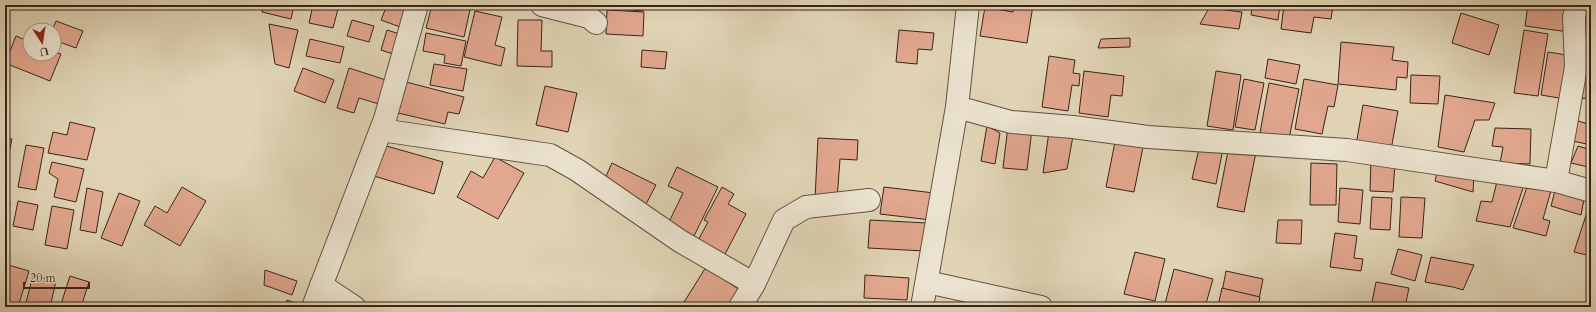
<svg xmlns="http://www.w3.org/2000/svg" width="1596" height="312" font-family="Cardo,serif">
<rect width="100%" height="100%" fill="#e0d4b5"/>
<filter id="stains"><feTurbulence type="fractalNoise" baseFrequency=".005" numOctaves="4"/><feColorMatrix values="0 0 0 0 .2 0 0 0 0 .09 0 0 0 0 .02 0 0 0 .5 -.17"/></filter>
<radialGradient id="worn" r=".72"><stop offset=".6" stop-color="#630" stop-opacity="0"/><stop offset="1" stop-color="#630" stop-opacity=".3"/></radialGradient>
<g fill="#e2a78f" stroke="#392419">
<path d="M264 5H294L291 19 262 12Z"/>
<path d="M313 5H339L333 28 309 23Z"/>
<path d="M351 5H375L372 10 350 7Z"/>
<path d="M387 5H412L403 28 381 20Z"/>
<path d="M432 5H449L470 10 464 37 426 28Z"/>
<path d="M605 5H643V11L605 8Z"/>
<path d="M1014 5H1033L1027 43 980 36 985 7 1013 12Z"/>
<path d="M1252 5H1280L1278 20 1251 15Z"/>
<path d="M1284 5H1333L1331 19 1314 17 1311 33 1281 29Z"/>
<path d="M1528 5H1574L1569 32 1525 26Z"/>
<path d="M1209 8 1242 12 1239 29 1200 24Z"/>
<path d="M607 10 644 12 643 36 606 34Z"/>
<path d="M475 11 502 17 495 45 505 48 501 66 464 57Z"/>
<path d="M1461 13 1499 25 1489 55 1452 43Z"/>
<path d="M352 20 374 26 369 42 347 36Z"/>
<path d="M518 20H542L541 51H552V67L517 66Z"/>
<path d="M56 21 83 31 76 48 54 40V30H52Z"/>
<path d="M269 24 298 30 289 68 275 64Z"/>
<path d="M387 30 403 35 396 55 381 50Z"/>
<path d="M899 30 934 33 932 50 918 49 917 64 896 62Z"/>
<path d="M1524 30 1548 34 1538 96 1514 93Z"/>
<path d="M426 33 466 41 461 66 444 63 445 55 423 51Z"/>
<path d="M16 36 30 42V54H54V52L61 54 50 81 5 63Z"/>
<path d="M1130 38V47L1098 48 1101 39Z"/>
<path d="M310 39 344 47 340 63 306 56Z"/>
<path d="M1341 42 1394 47 1392 60 1408 62 1407 78 1397 77 1396 90 1338 84Z"/>
<path d="M642 50 667 52 665 69 641 67Z"/>
<path d="M1548 52 1573 56 1565 99 1541 95Z"/>
<path d="M1582 54 1591 56V97L1575 100Z"/>
<path d="M1049 56 1075 60 1073 73 1080 74 1079 86 1072 85 1068 111 1042 107Z"/>
<path d="M1268 59 1300 65 1296 84 1265 78Z"/>
<path d="M434 64 467 69 463 91 430 85Z"/>
<path d="M303 68 334 80 325 103 294 91Z"/>
<path d="M349 68 389 81 382 105 359 98 354 113 337 108Z"/>
<path d="M1084 71 1124 76 1122 96 1111 95 1108 117 1079 113Z"/>
<path d="M1216 71 1241 75 1233 130 1207 126Z"/>
<path d="M1411 75 1440 76 1438 104 1410 103Z"/>
<path d="M1244 79 1264 83 1255 130 1235 127Z"/>
<path d="M1304 79 1338 85 1334 107 1328 106 1322 134 1295 129Z"/>
<path d="M406 82 464 97 459 114 448 112 445 124 398 113Z"/>
<path d="M1269 83 1299 89 1289 139 1260 133Z"/>
<path d="M545 86 577 93 568 132 536 125Z"/>
<path d="M1445 95 1495 103 1489 120H1475L1464 152 1438 147Z"/>
<path d="M1363 105 1398 111 1391 150 1356 145Z"/>
<path d="M1572 119 1591 125V145L1568 140Z"/>
<path d="M70 122 95 128 87 160 48 153 53 132 67 135Z"/>
<path d="M987 126 1000 133 995 164 981 161Z"/>
<path d="M1008 126 1032 129 1027 170 1003 168Z"/>
<path d="M1495 128 1531 129 1530 164 1500 163 1503 147 1492 146Z"/>
<path d="M1049 132 1073 136 1067 169 1043 173Z"/>
<path d="M5 138 12 139 5 172Z"/>
<path d="M818 138 858 140 857 160 840 159 837 200 815 199Z"/>
<path d="M1115 142 1143 147 1134 192 1106 187Z"/>
<path d="M1200 144 1223 149 1216 184 1192 179Z"/>
<path d="M26 145 44 148 36 190 18 187Z"/>
<path d="M383 145 443 162 434 194 374 176Z"/>
<path d="M1229 146 1256 152 1244 212 1217 207Z"/>
<path d="M1578 146 1591 150V157L1588 167 1571 163Z"/>
<path d="M495 157 524 173 498 219 457 197 471 171 483 178Z"/>
<path d="M1371 161 1395 163 1393 192 1370 191Z"/>
<path d="M52 162 84 169 76 202 54 197 58 179 49 173Z"/>
<path d="M612 163 656 185 645 206 602 185Z"/>
<path d="M1311 163 1337 164 1336 205H1310Z"/>
<path d="M677 167 718 187 693 238 667 226 683 193 668 186Z"/>
<path d="M1438 168 1474 175 1473 192 1435 181Z"/>
<path d="M1498 177 1525 182 1510 227 1476 221 1481 201 1492 202Z"/>
<path d="M1529 181 1552 187 1543 219 1550 221 1546 236 1513 228Z"/>
<path d="M182 187 206 201 180 246 144 225 155 206 167 213Z"/>
<path d="M722 187 734 194 728 204 746 214 723 258 696 244 708 222 704 220Z"/>
<path d="M884 187 934 193 931 220 880 214Z"/>
<path d="M1556 187 1585 194 1581 215 1551 206Z"/>
<path d="M87 188 103 192 96 233 80 230Z"/>
<path d="M1340 188 1363 190 1360 224 1338 222Z"/>
<path d="M119 193 140 201 122 246 101 238Z"/>
<path d="M1372 197 1392 198 1390 230 1370 229Z"/>
<path d="M1401 197 1425 198 1422 238 1399 237Z"/>
<path d="M1591 200V256L1574 252Z"/>
<path d="M18 201 38 205 33 230 13 226Z"/>
<path d="M5 202 10 203 5 239Z"/>
<path d="M52 206 74 210 67 249 45 245Z"/>
<path d="M870 220 927 223 925 251 868 248Z"/>
<path d="M1278 220H1302L1301 244 1276 243Z"/>
<path d="M1335 233 1357 236 1354 258 1363 259 1361 271 1330 267Z"/>
<path d="M1398 249 1422 255 1415 281 1391 274Z"/>
<path d="M1135 252 1165 259 1155 301 1124 294Z"/>
<path d="M1431 257 1474 265 1463 290 1453 287 1425 282Z"/>
<path d="M5 264 29 271 18 307H5Z"/>
<path d="M706 267 741 291 731 307H681Z"/>
<path d="M1174 269 1213 279 1205 307H1176L1165 304Z"/>
<path d="M265 270 297 281 292 295 264 285Z"/>
<path d="M1226 271 1263 279 1258 304 1221 297Z"/>
<path d="M33 275 56 281 50 307H25Z"/>
<path d="M865 275 909 278 907 300 864 298Z"/>
<path d="M70 276 89 282 81 307H60Z"/>
<path d="M1376 282 1409 288 1405 307H1371Z"/>
<path d="M1222 288 1260 297 1258 307 1218 306Z"/>
<path d="M287 300 305 307H285Z"/>
</g>
<g fill="none" stroke-linecap="round" stroke-linejoin="round">
<defs>
<g id="minor">
<path d="M542 5 589 17 596 23"/>
<path d="M957 107 1011 122 1073 127 1148 137 1347 150 1556 181 1591 191"/>
<path d="M381 130 550 155 577 170 680 241 754 284"/>
<path d="M1556 181 1576 67 1574 17 1577 5"/>
<path d="M927 282 1041 307"/>
<path d="M321 285 354 307"/>
<path d="M313 307 385 119 417 5"/>
<path d="M740 307 754 284 784 220 806 207 869 200"/>
<path d="M922 307 957 107 968 5"/>
</g>
</defs>
<use href="#minor" stroke="#635040" stroke-width="24"/>
<use href="#minor" stroke="#ebe3cf" stroke-width="22"/>
</g>
<rect width="1596" height="312" fill="none" stroke="#e0d4b5" stroke-width="20"/>
<rect x="6" y="6" width="1584" height="300" fill="none" stroke="#392419" stroke-width="2"/>
<rect x="10" y="10" width="1576" height="292" fill="none" stroke="#392419"/>
<g transform="translate(42 42) rotate(168)"><circle r="19" fill="#ebe3cf" stroke="#a49786"/>
<path d="M0-3L7 15L0 10L-7 15Z" fill="#8f2418"/>
<text y="-6" font-size="11" font-weight="bold" text-anchor="middle" fill="#392419">U</text>
</g>
<path d="M24 282v6h65v-6" fill="none" stroke="#392419" stroke-width="2"/>
<text x="30" y="282" font-size="12" fill="#392419" stroke="#ebe3cf" stroke-width="3" paint-order="stroke">20 m</text>
<rect width="100%" height="100%" filter="url(#stains)"/>
<rect width="100%" height="100%" fill="url(#worn)"/>
</svg>
